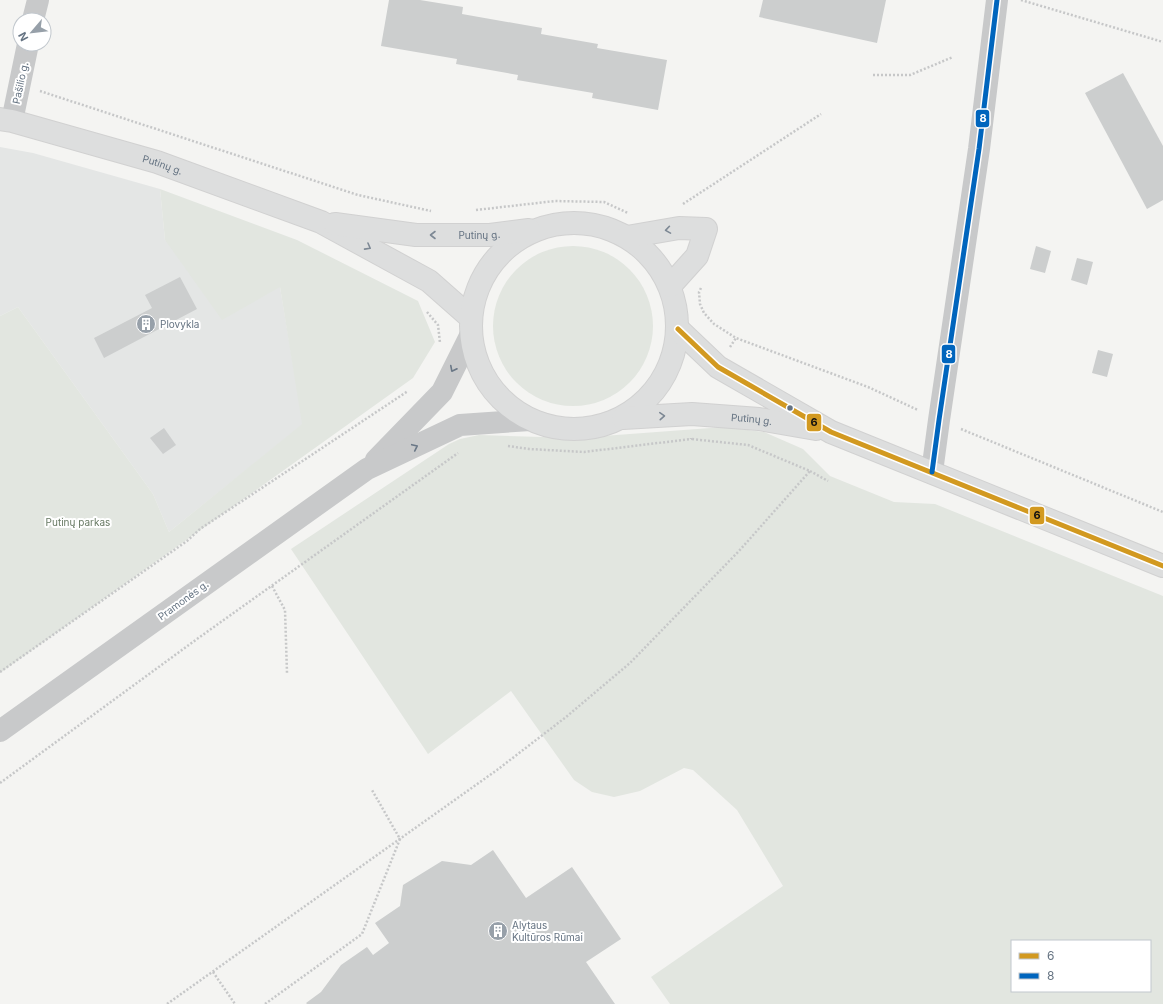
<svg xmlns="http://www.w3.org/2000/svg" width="1163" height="1004" font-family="Inter,sans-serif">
<rect width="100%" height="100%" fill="#f4f4f2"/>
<path fill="#e4e6e5" d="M0 147 33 153 160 189 165 240 280 287 303 424 169 532 153 494 18 307 0 316Z"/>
<g fill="#e2e6e0" fill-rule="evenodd">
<path d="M160 189 297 240 418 301 435 342 413 378 0 673V316L18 307 153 494 169 532 302 424 280 287 222 320 165 240Z"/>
<circle cx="573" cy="326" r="80"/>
<path d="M724 427 764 432 803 449 830 476 894 502 935 504 1163 596V1004H670L651 977 783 886 737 810 693 770 684 768 640 791 614 797 592 792 574 780 511 691 428 754 291 549 449 444 460 439 479 435 576 438ZM1012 941H1150V991H1012Z"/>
</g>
<g fill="#cccece">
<path d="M389 0H420L463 7 462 14 542 28 541 34 598 44 597 48 667 60 658 110 592 98 593 93 517 80 518 75 456 64 457 59 381 46Z"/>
<path d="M763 0H886L877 43 759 17Z"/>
<path d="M1123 73 1163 146V200L1147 209 1085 93Z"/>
<path d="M1036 246 1051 251 1045 273 1030 269Z"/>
<path d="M1077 258 1093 262 1087 285 1071 280Z"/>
<path d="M180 277 197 309 104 358 94 338 152 308 145 295Z"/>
<path d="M1098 350 1113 354 1107 377 1092 373Z"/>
<path d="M164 428 176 445 163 454 150 438Z"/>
<path d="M493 850 526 898 572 867 621 939 586 962 615 1004H307L306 1003 321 992 341 965 367 947 373 955 389 943 375 923 400 906 403 885 442 861 471 865Z"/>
</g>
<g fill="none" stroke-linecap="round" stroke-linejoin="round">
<defs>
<g id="major">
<path id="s1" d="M0 119 12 121 157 162 321 222 429 281 471 318"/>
<circle cx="574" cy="326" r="103"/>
<path id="s2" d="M335 224 416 235H490L529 230"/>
<path d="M627 237 679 228 706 229 697 256 670 286"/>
<path d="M678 329 718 367 831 432 1163 566"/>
<path id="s3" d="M623 418 692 414 759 419 816 429"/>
</g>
</defs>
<use href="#major" stroke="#d1d1d1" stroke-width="24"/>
<g stroke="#c6c7c8" stroke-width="2.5" stroke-dasharray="2 2" stroke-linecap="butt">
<path d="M1021 0 1163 42"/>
<path d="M873 75H910L953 57"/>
<path d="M40 91 358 195 431 211"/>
<path d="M683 204 821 114"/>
<path d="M476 210 555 201 604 202 628 213"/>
<path d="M701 288 699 292 700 304 704 313 714 324 736 338 868 387 918 410"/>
<path d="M427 312 438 325 440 343"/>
<path d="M730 347 736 338"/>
<path d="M961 429 1163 512"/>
<path d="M508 446 529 449 584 452 691 439V438"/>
<path d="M810 471 828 481"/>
<path d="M272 586 285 610 287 673"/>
<path d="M0 672 187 541 200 529 408 391"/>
<path d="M0 783 197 639 458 453"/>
<path d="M213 972 235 1004"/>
<path d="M167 1004 497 770 566 717 630 663 739 551 810 471 748 445 691 439"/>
<path d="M265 1004 362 934 400 839 372 790"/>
</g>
<g stroke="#c8c9ca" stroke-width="22">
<path d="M33 20 38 0"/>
<path d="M12 121 28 44"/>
<path d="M376 460 442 392 471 334"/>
<path d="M932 472 939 420 979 149 997 0"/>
<path d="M0 731 367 469 460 425 530 420"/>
</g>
<use href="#major" stroke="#dddede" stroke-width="22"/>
<defs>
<path id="bus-1" d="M678 329 718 367 831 432 1163 566"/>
<path id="bus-2" d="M932 472 939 420 979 149 997 0"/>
</defs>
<use href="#bus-1" stroke="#fff" stroke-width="8"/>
<use href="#bus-2" stroke="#fff" stroke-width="8"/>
<use href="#bus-1" stroke="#d29920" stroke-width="5"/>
<use href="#bus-2" stroke="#0065bd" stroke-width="5"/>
</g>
<defs><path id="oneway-chevron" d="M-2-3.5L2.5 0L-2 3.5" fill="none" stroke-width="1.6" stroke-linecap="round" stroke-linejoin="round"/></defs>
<g stroke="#7d8894">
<use href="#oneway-chevron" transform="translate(668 230) rotate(171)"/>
<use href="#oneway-chevron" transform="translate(433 235) rotate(-180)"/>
<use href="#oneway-chevron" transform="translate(368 247) rotate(29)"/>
<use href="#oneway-chevron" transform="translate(662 416) rotate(-4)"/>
</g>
<g stroke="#6a7786">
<use href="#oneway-chevron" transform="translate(453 369) rotate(117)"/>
<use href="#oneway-chevron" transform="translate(415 447) rotate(-25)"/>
</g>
<defs>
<symbol id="building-disc" viewBox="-11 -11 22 22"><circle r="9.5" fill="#97a0a9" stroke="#fff"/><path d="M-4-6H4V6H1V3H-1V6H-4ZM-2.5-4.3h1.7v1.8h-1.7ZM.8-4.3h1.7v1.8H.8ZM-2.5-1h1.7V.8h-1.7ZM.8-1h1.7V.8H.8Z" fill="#fff"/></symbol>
</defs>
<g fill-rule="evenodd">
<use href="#building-disc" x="135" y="313" width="22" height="22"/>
<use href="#building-disc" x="487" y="920" width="22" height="22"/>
</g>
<circle fill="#657382" stroke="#fff" stroke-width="1.5" cx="790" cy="408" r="3.5"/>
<g text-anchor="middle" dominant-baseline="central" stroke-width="4" stroke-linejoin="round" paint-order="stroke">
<g font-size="10" fill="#657382" stroke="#fff">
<text transform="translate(20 83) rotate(-78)">Pašilio g.</text>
<text stroke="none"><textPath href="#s1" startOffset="169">Putinų g.</textPath></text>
<text stroke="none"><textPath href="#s2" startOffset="145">Putinų g.</textPath></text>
<text stroke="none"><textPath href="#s3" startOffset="129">Putinų g.</textPath></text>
<text transform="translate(183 600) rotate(-36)">Pramonės g.</text>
</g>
<g font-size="10" fill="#657382" stroke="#fff" text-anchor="start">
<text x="160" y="324">Plovykla</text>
<text x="512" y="925">Alytaus<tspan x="512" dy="12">Kultūros Rūmai</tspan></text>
</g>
<g font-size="10" fill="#677963" stroke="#fff">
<text x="78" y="522">Putinų parkas</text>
</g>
</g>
<g stroke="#fff" stroke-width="1.5">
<rect x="975" y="109" width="15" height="19" rx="4" fill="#0065bd"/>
<rect x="941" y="344" width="15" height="20" rx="4" fill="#0065bd"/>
<rect x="806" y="413" width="16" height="19" rx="4" fill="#d29920"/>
<rect x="1029" y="506" width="16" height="19" rx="4" fill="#d29920"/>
</g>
<g font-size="11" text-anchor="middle" font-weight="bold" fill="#fff">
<text x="983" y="122">8</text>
<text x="949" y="358">8</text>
</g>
<g font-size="11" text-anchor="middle" font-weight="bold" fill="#111">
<text x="814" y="426">6</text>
<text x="1037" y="519">6</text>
</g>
<rect x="1011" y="940" width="140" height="52" fill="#ffffff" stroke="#c1c7cd"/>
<rect x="1019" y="953" width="20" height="6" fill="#d29920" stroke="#c1c7cd"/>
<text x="1047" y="960" font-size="12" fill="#657382">6</text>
<rect x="1019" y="973" width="20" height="6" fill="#0065bd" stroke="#c1c7cd"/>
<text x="1047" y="980" font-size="12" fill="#657382">8</text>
<g transform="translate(32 32) rotate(242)"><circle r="19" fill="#ffffff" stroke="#c1c7cd"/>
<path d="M0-3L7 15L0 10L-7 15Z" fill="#97a0a9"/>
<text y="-6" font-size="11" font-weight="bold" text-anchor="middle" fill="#657382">N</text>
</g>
</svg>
